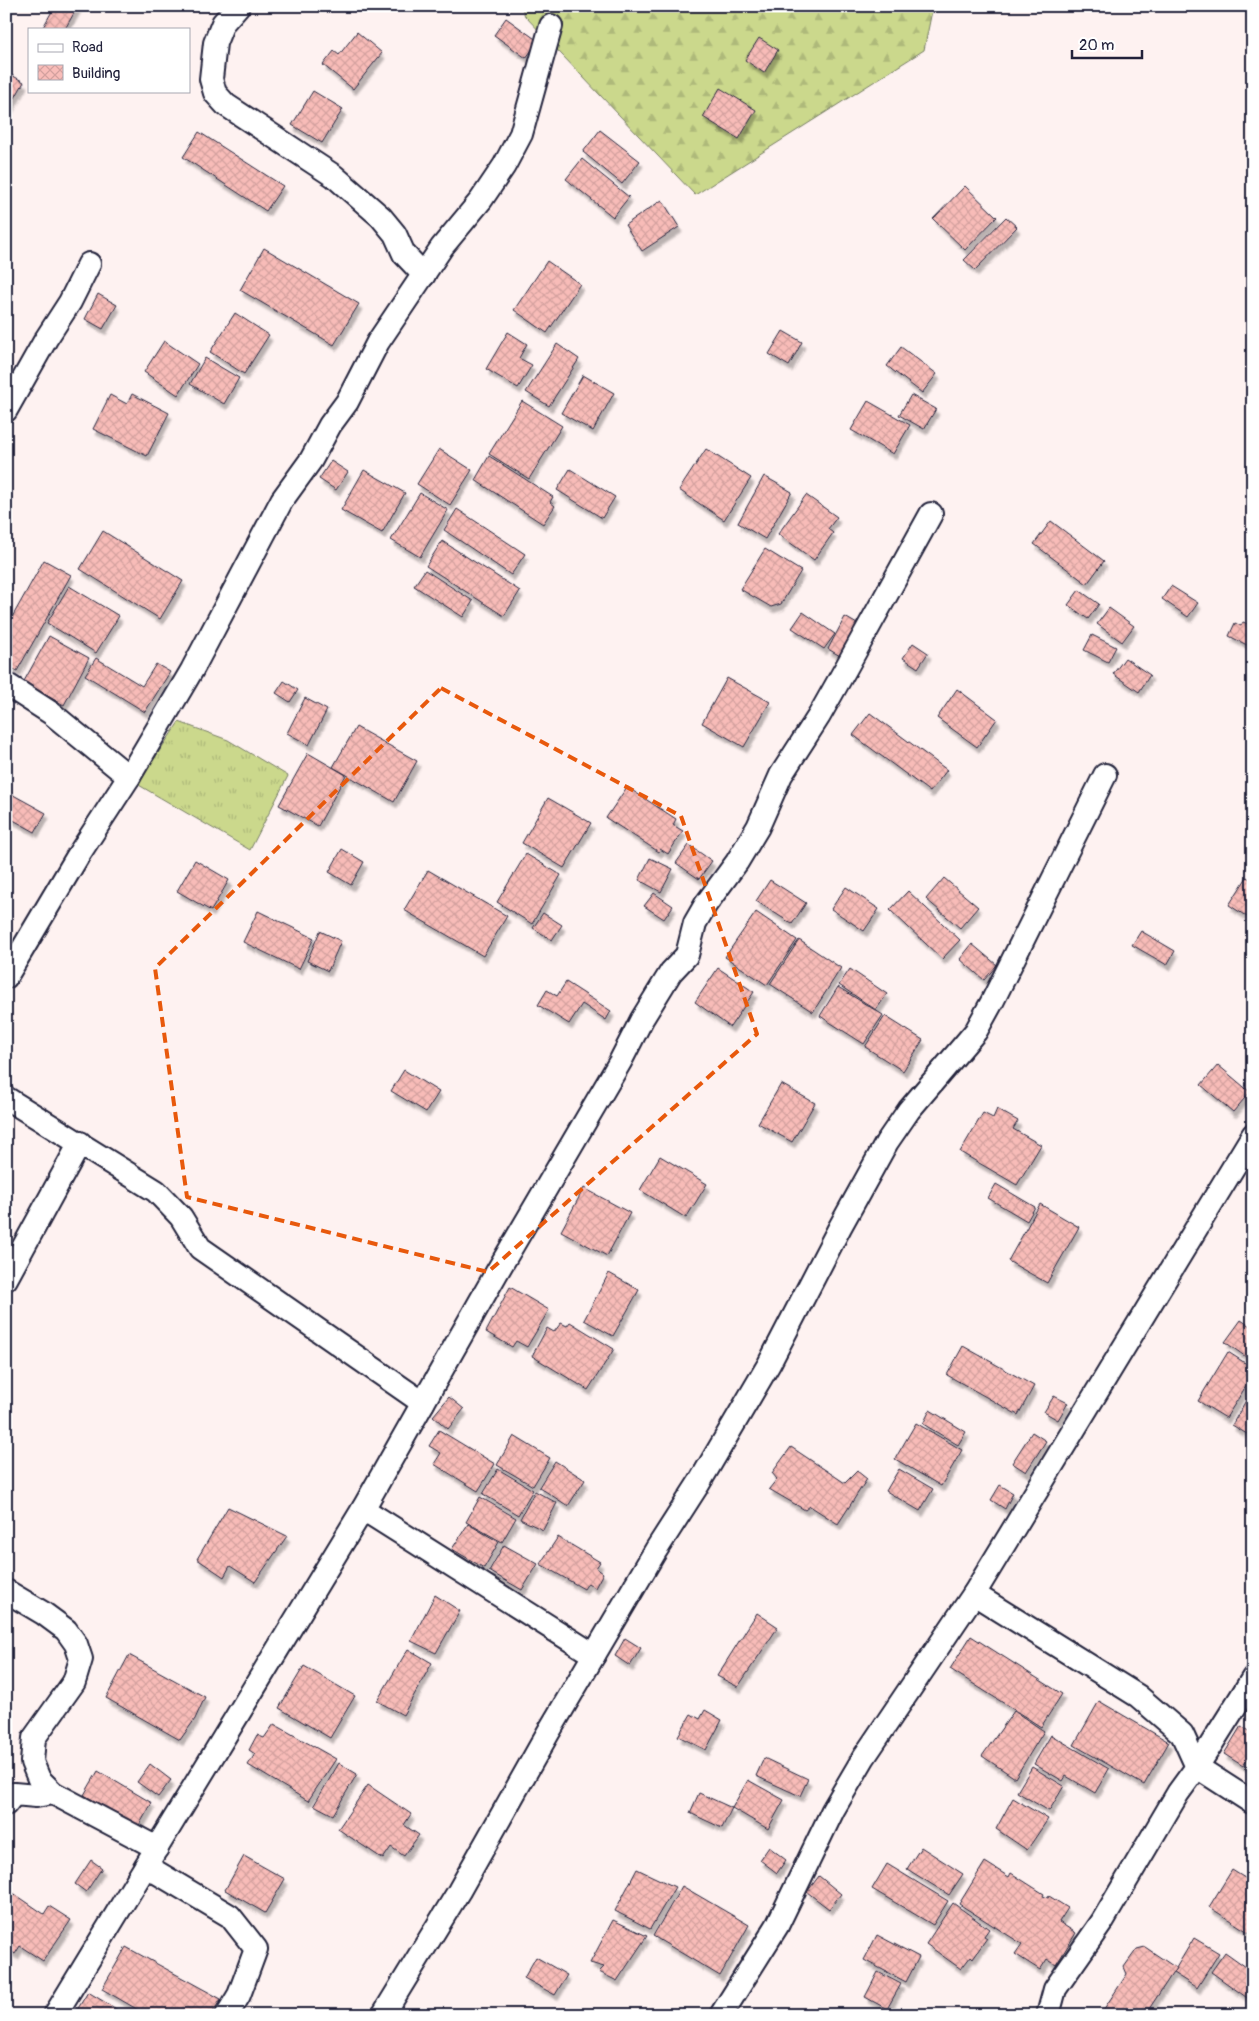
<svg xmlns="http://www.w3.org/2000/svg" width="1259" height="2021" font-family="Pangolin,sans-serif">
<defs>
<pattern id="grass-tufts" width="24" height="20" patternUnits="userSpaceOnUse" patternTransform="scale(1.25)"><rect width="24" height="20" fill="#cbd88c"/><path d="M3 7l-1-3M5 7V3M7 7l1-3M15 17l-1-3M17 17v-4M19 17l1-3" fill="none" stroke="#aeb97a"/></pattern>
<pattern id="forest-firs" width="22" height="20" patternUnits="userSpaceOnUse" patternTransform="scale(1.25)"><rect width="22" height="20" fill="#cbd88c"/><path d="M5 1l3.5 6h-7zM16 11l3.5 6h-7z" fill="#aeb97a"/></pattern>
<pattern id="building-cross-hatch" width="8" height="8" patternUnits="userSpaceOnUse" patternTransform="scale(1.25)"><rect width="8" height="8" fill="#f8bcb8"/><path d="M0 0l8 8M0 8l8-8" fill="none" stroke="#d4a19f"/></pattern>
<filter id="shadow"><feDropShadow dx="3" dy="5.5" stdDeviation="1" flood-color="#0004"/></filter>
</defs>
<rect width="100%" height="100%" fill="#fef2f1"/>
<filter id="ink" filterUnits="userSpaceOnUse"><feTurbulence type="fractalNoise" baseFrequency=".02" numOctaves="2"/><feDisplacementMap in="SourceGraphic" scale="10" xChannelSelector="R" yChannelSelector="G"/><feConvolveMatrix kernelMatrix="1 2 1 2 8 2 1 2 1" color-interpolation-filters="sRGB"/></filter>
<g filter="url(#ink)">
<path fill="url(#grass-tufts)" stroke="#767d64" d="M179 722 228 740 288 776 250 850 137 784Z"/>
<path fill="url(#forest-firs)" stroke="#767d64" d="M521 6H933L924 50 695 195 525 16Z"/>
<g fill="url(#building-cross-hatch)" stroke="#22223b" filter="url(#shadow)">
<path d="M55 6H78L65 29H42Z"/>
<path d="M506 18 538 41 526 58 494 35Z"/>
<path d="M357 32 382 53 353 89 323 65 334 51 339 55Z"/>
<path d="M759 38 778 50 764 73 745 60Z"/>
<path d="M6 72 24 82 6 114Z"/>
<path d="M720 88 756 110 739 139 703 117Z"/>
<path d="M313 91 343 109 322 143 292 125Z"/>
<path d="M600 130 640 161 622 184 583 152Z"/>
<path d="M199 132 283 186 266 211 183 157Z"/>
<path d="M582 159 629 197 613 217 566 179Z"/>
<path d="M965 186 997 217 965 250 933 219Z"/>
<path d="M662 200 679 227 642 251 625 225Z"/>
<path d="M1006 217 1017 227 975 270 964 260Z"/>
<path d="M264 248 359 304 334 345 240 290Z"/>
<path d="M547 261 580 284 547 333 514 310Z"/>
<path d="M98 294 117 305 103 329 85 319Z"/>
<path d="M235 313 269 335 244 374 210 352Z"/>
<path d="M783 331 802 342 789 366 769 354Z"/>
<path d="M508 332 527 344 519 358 532 365 518 388 486 369Z"/>
<path d="M164 341 198 364 178 395 144 372Z"/>
<path d="M557 344 579 359 549 406 526 392Z"/>
<path d="M901 347 937 374 922 393 887 366Z"/>
<path d="M205 358 239 378 224 404 190 384Z"/>
<path d="M583 375 614 393 593 431 561 413Z"/>
<path d="M132 394 169 413 147 456 93 429 110 395 127 404Z"/>
<path d="M911 395 936 409 924 429 899 415Z"/>
<path d="M522 401 562 426 529 479 489 454Z"/>
<path d="M868 401 910 425 893 454 851 430Z"/>
<path d="M439 449 472 470 450 505 417 484Z"/>
<path d="M706 449 751 478 724 520 679 490Z"/>
<path d="M489 456 553 497 550 502 555 506 543 524 475 480Z"/>
<path d="M331 461 348 472 336 490 319 479Z"/>
<path d="M570 469 615 497 602 518 557 490Z"/>
<path d="M364 470 405 493 382 533 341 510Z"/>
<path d="M764 476 792 492 765 539 738 523Z"/>
<path d="M420 493 448 510 420 557 391 540Z"/>
<path d="M806 495 837 517 828 529 833 533 814 560 778 534Z"/>
<path d="M457 509 525 554 511 575 444 530Z"/>
<path d="M1051 521 1104 561 1087 584 1034 544Z"/>
<path d="M103 531 183 581 160 619 80 569Z"/>
<path d="M442 541 520 591 504 616 426 566Z"/>
<path d="M765 549 801 571 781 604 771 607 740 589Z"/>
<path d="M44 560 71 575 17 671 6 665V628Z"/>
<path d="M425 570 473 601 463 617 414 586Z"/>
<path d="M69 586 119 616 96 653 47 623Z"/>
<path d="M1171 586 1198 603 1188 617 1162 599Z"/>
<path d="M1079 590 1099 604 1088 619 1068 605Z"/>
<path d="M1109 608 1134 626 1122 642 1097 624Z"/>
<path d="M803 612 835 634 824 649 792 628Z"/>
<path d="M845 617 864 628 847 660 828 649Z"/>
<path d="M1243 622 1253 626V648L1229 636 1235 623 1241 626Z"/>
<path d="M1092 635 1116 647 1108 662 1084 650Z"/>
<path d="M49 636 89 658 64 705 23 683Z"/>
<path d="M913 643 928 653 918 668 903 658Z"/>
<path d="M96 658 142 686 156 664 170 672 145 712 85 675Z"/>
<path d="M1125 658 1150 675 1139 692 1113 674Z"/>
<path d="M727 678 770 702 744 747 702 723Z"/>
<path d="M284 681 298 690 290 702 276 693Z"/>
<path d="M957 689 997 719 977 747 937 718Z"/>
<path d="M305 698 327 710 309 745 287 733Z"/>
<path d="M870 713 947 770 930 792 853 735Z"/>
<path d="M356 727 417 761 394 802 333 767Z"/>
<path d="M308 753 346 775 318 826 279 805Z"/>
<path d="M627 787 676 819 673 825 683 831 668 854 660 849 659 852 606 818Z"/>
<path d="M6 791 46 813 35 832 6 816Z"/>
<path d="M548 798 591 823 564 868 522 843Z"/>
<path d="M689 845 712 861 699 879 676 863Z"/>
<path d="M342 849 364 862 351 885 329 872Z"/>
<path d="M526 854 561 875 532 924 497 902Z"/>
<path d="M650 858 673 869 661 892 639 880Z"/>
<path d="M195 860 229 880 211 911 177 891Z"/>
<path d="M428 870 507 916 483 956 404 910Z"/>
<path d="M1247 877 1253 881 1252 920 1229 905Z"/>
<path d="M944 878 978 907 960 928 926 899Z"/>
<path d="M770 880 806 903 792 924 756 901Z"/>
<path d="M846 887 879 909 864 931 831 909Z"/>
<path d="M908 891 960 940 942 959 890 910Z"/>
<path d="M654 893 673 906 664 919 644 906Z"/>
<path d="M258 911 314 938 299 969 243 942Z"/>
<path d="M756 912 797 940 767 985 725 957Z"/>
<path d="M543 913 562 925 552 940 533 928Z"/>
<path d="M320 931 341 941 328 971 307 961Z"/>
<path d="M1141 931 1175 951 1167 965 1132 945Z"/>
<path d="M799 940 841 968 813 1012 770 984Z"/>
<path d="M972 944 997 965 984 980 960 959Z"/>
<path d="M718 968 754 992 730 1027 695 1002Z"/>
<path d="M850 969 887 994 876 1010 839 985Z"/>
<path d="M566 982 611 1011 606 1020 582 1004 569 1024 538 1005 547 990 557 996Z"/>
<path d="M838 987 883 1015 864 1044 820 1016Z"/>
<path d="M885 1016 923 1040 903 1071 865 1047Z"/>
<path d="M1218 1065 1250 1092 1233 1112 1201 1085Z"/>
<path d="M404 1070 439 1092 426 1112 391 1091Z"/>
<path d="M781 1084 815 1103 792 1142 758 1123Z"/>
<path d="M997 1109 1018 1121 1013 1129 1041 1145 1017 1185 960 1152 983 1113 993 1118Z"/>
<path d="M660 1156 707 1184 686 1218 640 1190Z"/>
<path d="M996 1184 1035 1207 1027 1221 988 1198Z"/>
<path d="M584 1188 630 1213 607 1256 561 1231Z"/>
<path d="M1040 1204 1079 1227 1047 1283 1008 1261Z"/>
<path d="M609 1273 639 1290 613 1336 584 1320Z"/>
<path d="M510 1287 549 1310 527 1347 516 1341 512 1347 486 1332Z"/>
<path d="M1241 1320 1253 1328V1362L1225 1342Z"/>
<path d="M570 1322 614 1349 588 1390 532 1356 547 1328 554 1332 561 1323 567 1326Z"/>
<path d="M963 1346 1034 1386 1018 1415 947 1375Z"/>
<path d="M1228 1352 1253 1368V1375L1226 1418 1198 1401Z"/>
<path d="M1253 1388V1436L1252 1437 1232 1425Z"/>
<path d="M1054 1396 1068 1403 1058 1420 1044 1412Z"/>
<path d="M449 1397 464 1409 448 1429 433 1416Z"/>
<path d="M930 1410 966 1432 958 1445 923 1424Z"/>
<path d="M916 1423 962 1450 941 1486 895 1459Z"/>
<path d="M439 1430 495 1464 478 1491 434 1464 441 1453 429 1446Z"/>
<path d="M1032 1432 1046 1441 1026 1472 1012 1463Z"/>
<path d="M514 1436 550 1458 533 1486 497 1465Z"/>
<path d="M791 1447 845 1483 857 1471 867 1479 838 1524 810 1506 805 1510 769 1489 777 1479 772 1473Z"/>
<path d="M555 1461 585 1480 568 1506 539 1487Z"/>
<path d="M498 1469 533 1490 518 1515 483 1494Z"/>
<path d="M899 1469 933 1489 920 1511 886 1491Z"/>
<path d="M1000 1485 1013 1493 1005 1509 991 1500Z"/>
<path d="M535 1491 557 1503 543 1530 520 1519Z"/>
<path d="M480 1497 516 1518 502 1542 466 1522Z"/>
<path d="M228 1507 287 1536 255 1582 230 1566 224 1577 197 1559Z"/>
<path d="M468 1524 499 1542 484 1568 452 1549Z"/>
<path d="M558 1537 600 1562 596 1568 603 1573 595 1588 588 1583 584 1589 540 1564Z"/>
<path d="M504 1545 538 1564 522 1590 489 1571Z"/>
<path d="M435 1595 460 1611 436 1653 411 1641Z"/>
<path d="M757 1613 778 1627 738 1687 717 1676Z"/>
<path d="M971 1636 1062 1694 1041 1727 950 1669Z"/>
<path d="M625 1638 641 1648 630 1666 615 1656Z"/>
<path d="M408 1649 432 1663 403 1715 377 1701Z"/>
<path d="M129 1655 205 1697 195 1719 180 1740 106 1698Z"/>
<path d="M304 1666 355 1696 330 1738 279 1708Z"/>
<path d="M1099 1701 1169 1742 1144 1785 1074 1745Z"/>
<path d="M705 1710 722 1720 706 1750 678 1736 691 1714 700 1719Z"/>
<path d="M1014 1711 1044 1731 1015 1778 982 1756Z"/>
<path d="M274 1724 336 1759 308 1801 248 1765 255 1754 249 1750 257 1735 264 1738Z"/>
<path d="M1241 1726 1253 1733V1750L1243 1766 1224 1754Z"/>
<path d="M1051 1735 1109 1769 1095 1793 1066 1776 1063 1781 1034 1764Z"/>
<path d="M764 1758 808 1779 800 1796 756 1776Z"/>
<path d="M339 1763 357 1774 333 1815 314 1805Z"/>
<path d="M150 1764 171 1780 158 1797 137 1782Z"/>
<path d="M1032 1767 1064 1786 1049 1811 1017 1792Z"/>
<path d="M98 1771 152 1803 138 1827 84 1795Z"/>
<path d="M748 1780 784 1800 768 1829 732 1808Z"/>
<path d="M368 1785 411 1814 404 1825 419 1835 404 1856 391 1847 383 1859 338 1829Z"/>
<path d="M699 1793 732 1808 722 1828 690 1813Z"/>
<path d="M1013 1798 1048 1819 1027 1850 996 1829Z"/>
<path d="M769 1847 786 1860 777 1873 760 1860Z"/>
<path d="M921 1847 963 1874 949 1895 907 1869Z"/>
<path d="M244 1856 285 1879 265 1913 225 1890Z"/>
<path d="M91 1860 102 1868 86 1892 75 1884Z"/>
<path d="M985 1862 1009 1877 1011 1873 1044 1894 1043 1896 1048 1898 1049 1896 1068 1908 1059 1922 1076 1933 1056 1965 1047 1959 1040 1970 1015 1954 1022 1944 959 1904Z"/>
<path d="M887 1864 948 1901 933 1925 872 1889Z"/>
<path d="M637 1869 675 1887 650 1929 615 1911Z"/>
<path d="M1232 1870 1253 1883V1935L1209 1907Z"/>
<path d="M819 1876 841 1894 829 1909 807 1892Z"/>
<path d="M682 1886 749 1925 720 1976 653 1936Z"/>
<path d="M6 1888 44 1914 49 1906 71 1920 43 1961 20 1946 15 1954 6 1948Z"/>
<path d="M953 1903 989 1929 984 1936 987 1938 973 1958 971 1956 961 1969 926 1944Z"/>
<path d="M613 1920 647 1936 617 1981 599 1972 604 1967 590 1963Z"/>
<path d="M877 1935 919 1957 906 1982 864 1960Z"/>
<path d="M1194 1938 1219 1953 1197 1988 1173 1973Z"/>
<path d="M126 1947 221 1999 211 2015H147L102 1989Z"/>
<path d="M1145 1947 1176 1968 1145 2015H1100L1127 1974 1124 1967 1137 1949Z"/>
<path d="M1225 1952 1253 1972V2002L1211 1972Z"/>
<path d="M536 1957 567 1975 555 1995 524 1978Z"/>
<path d="M878 1972 901 1984 887 2009 865 1997Z"/>
<path d="M88 1992 118 2010 115 2015H74Z"/>
</g>
<g fill="none" stroke-linecap="round" stroke-linejoin="round">
<defs>
<g id="minor">
<path d="M238 6 223 23 215 43 211 79 215 93 226 105 334 176 381 217 395 234 404 254 424 275"/>
<path d="M6 410 46 339 70 302 89 264"/>
<path d="M6 684 51 713 129 777"/>
<path d="M6 977 79 854 129 777 192 670 282 500 311 460 330 425 347 402 378 342 442 247 481 200 504 166 521 134 551 26"/>
<path d="M6 1098 156 1191 181 1217 200 1248 423 1403"/>
<path d="M6 1279 80 1143"/>
<path d="M363 1509 594 1655"/>
<path d="M6 1591 43 1613 66 1630 76 1644 81 1659 74 1682 34 1738 32 1762 39 1779 53 1793 157 1848"/>
<path d="M974 1594 1138 1696 1182 1734 1197 1767 1253 1803"/>
<path d="M6 1804 14 1794 36 1796 53 1793"/>
<path d="M146 1866 230 1916 256 1949 239 1995 227 2015"/>
<path d="M55 2015 363 1509 497 1272 620 1062 642 1019 671 972 687 955 695 923 706 904 737 862 758 827 781 775 819 716 846 668 931 514"/>
<path d="M383 2015 459 1891 548 1733 656 1550 699 1483 769 1364 840 1227 887 1142 909 1110 976 1031 992 1002 1105 775"/>
<path d="M721 2015 777 1926 833 1810 864 1757 974 1594 1253 1135"/>
<path d="M1048 2015 1055 1989 1102 1922 1178 1793 1197 1767 1253 1678"/>
</g>
</defs>
<use href="#minor" stroke="#22223b" stroke-width="26"/>
<use href="#minor" stroke="#fff" stroke-width="22"/>
</g>
</g>
<path fill="none" stroke="#e8590c" stroke-width="4" stroke-dasharray="10 6" stroke-linejoin="round" d="M441 688 681 816 757 1034 488 1272 187 1197 155 968Z"/>
<rect width="1259" height="2021" fill="none" stroke="#fff" stroke-width="25"/>
<rect x="12" y="12" width="1234" height="1996" fill="none" stroke="#22223b" stroke-width="2" filter="url(#ink)"/>
<rect x="28" y="28" width="162" height="65" fill="#ffffff" stroke="#a7a7b1"/>
<rect x="38" y="44" width="25" height="8" fill="#ffffff" stroke="#a7a7b1"/>
<text x="72" y="52" font-size="15" fill="#22223b">Road</text>
<rect x="38" y="65" width="25" height="15" fill="url(#building-cross-hatch)" stroke="#a7a7b1"/>
<text x="72" y="78" font-size="15" fill="#22223b">Building</text>
<path d="M1072 50v8h70v-8" fill="none" stroke="#22223b" stroke-width="2.5"/>
<text x="1079" y="50" font-size="15" fill="#22223b" stroke="#ffffff" stroke-width="4" paint-order="stroke">20 m</text>
</svg>
